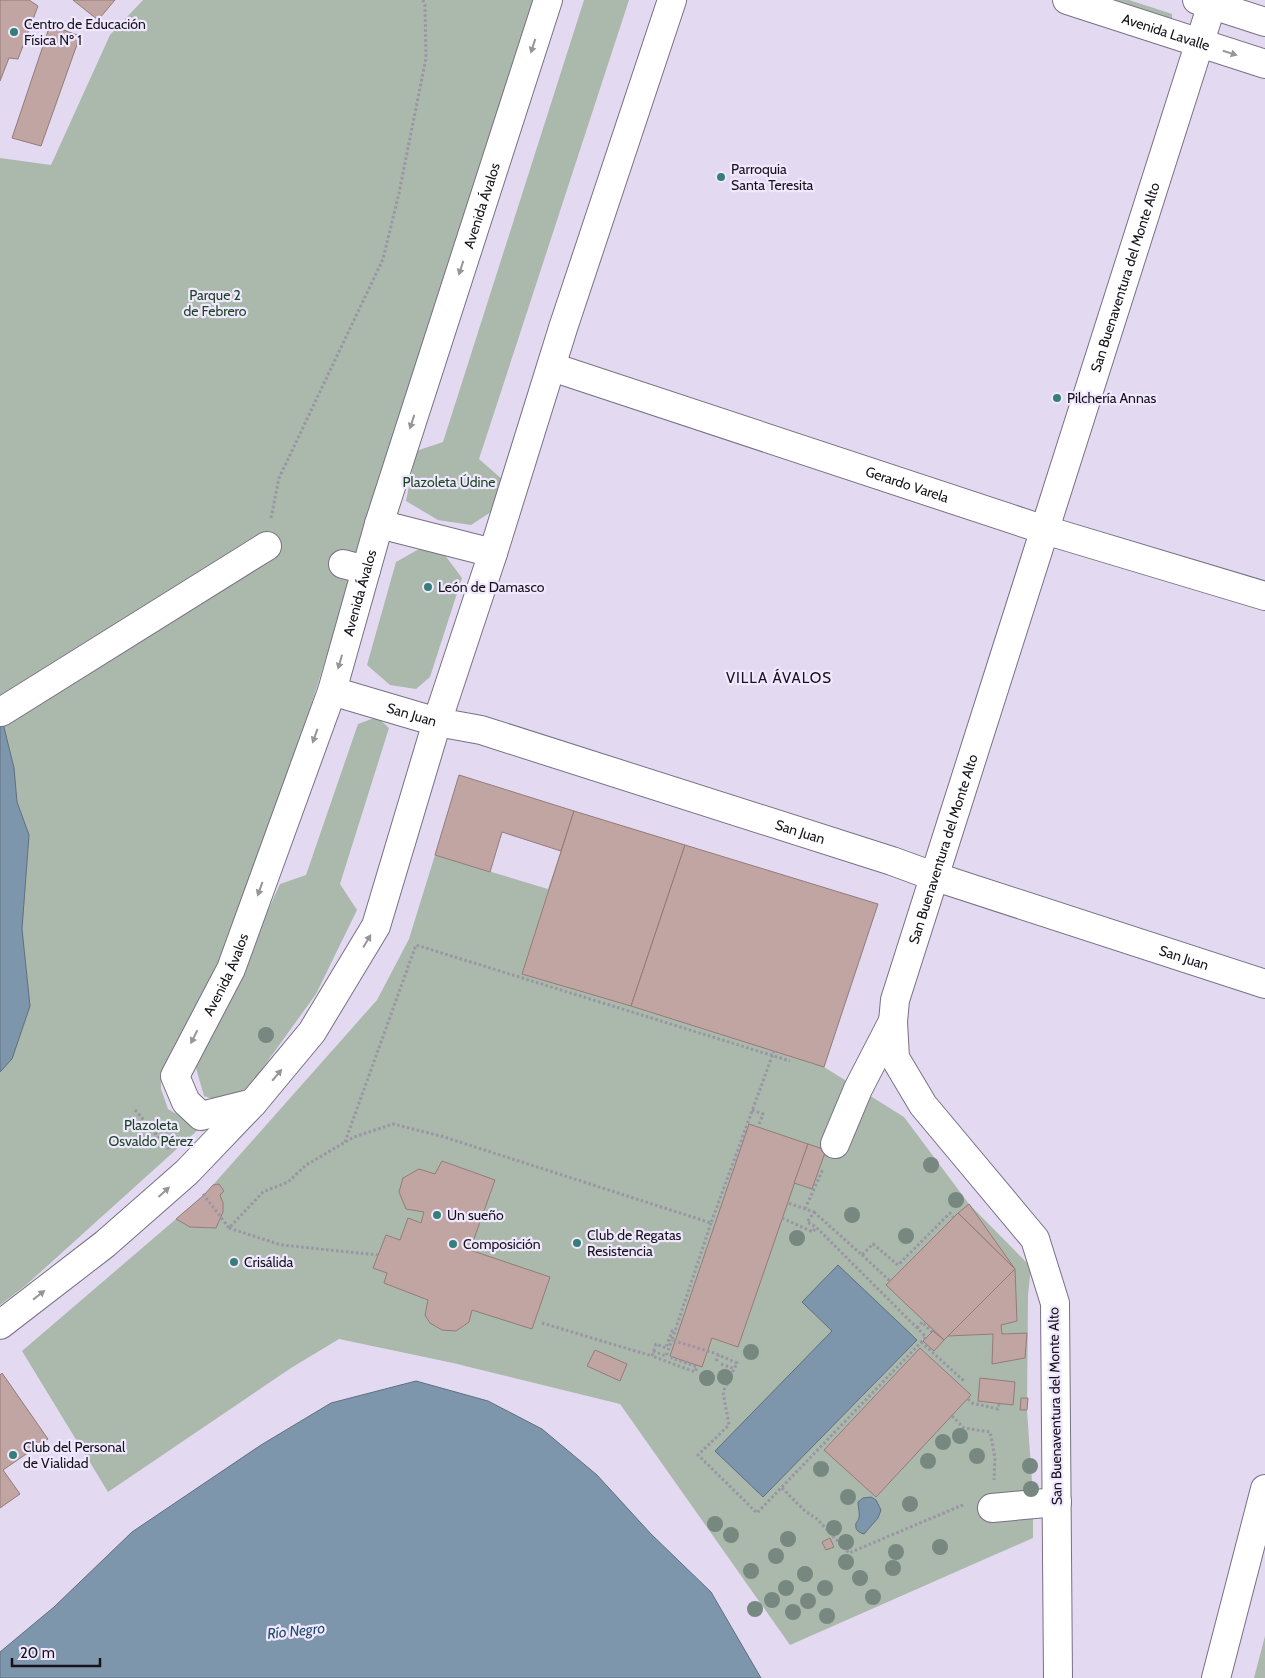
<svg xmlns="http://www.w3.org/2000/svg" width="1265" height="1678" font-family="Cabin,sans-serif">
<rect width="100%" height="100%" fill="#e3daf1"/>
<g fill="#aab9ab">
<path d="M143 0H539L354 569 231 959 161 1082V1089L168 1109 200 1128 25 1286 0 1305V158L51 165 110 35Z"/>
<path d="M584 0H629L479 459 503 480 494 510 471 525 438 520 406 501 416 451 443 442Z"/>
<path d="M1114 0H1129L1172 14V19Z"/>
<path d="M419 549 444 554 462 578 430 677 416 689 390 685 367 665 396 562Z"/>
<path d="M377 717 389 728 340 884 357 910 316 994 249 1087 221 1102 204 1096 196 1068 280 884 306 875 358 724Z"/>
<path d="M574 811 878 904 824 1067 904 1117 969 1204 1031 1267 1028 1295 1027 1410 1033 1496V1538L790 1645 620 1404 453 1363 339 1339 291 1368 108 1492 22 1351 204 1195 377 1000 409 939 435 855 548 889Z"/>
<path d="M1265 1636V1678H1254Z"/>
</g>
<g fill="#7e96ac" stroke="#5f6f80">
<path d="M0 711 14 768 17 802 29 835 22 929 30 1006 12 1059 0 1072Z"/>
<path d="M838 1265 917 1340 763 1497 715 1451 832 1331 802 1302Z"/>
<path d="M416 1381 488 1401 542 1429 597 1475 651 1534 711 1592 761 1678H0V1652L54 1607 132 1532 261 1445 331 1403Z"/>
<path d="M871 1497 876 1500 881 1510 878 1518 864 1534C857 1532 855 1529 856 1523 862 1517 858 1510 858 1502L863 1498Z"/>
</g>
<g fill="#c0a5a3" stroke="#947b79">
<path d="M0 0H29L38 6 18 59 9 58 0 81Z"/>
<path d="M73 0H115L98 20Z"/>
<path d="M50 25 80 36 41 146 12 138Z"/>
<path d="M459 775 574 811 561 851 502 832 490 872 435 855Z"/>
<path d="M574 811 685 845 631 1006 522 974Z"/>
<path d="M685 845 878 904 824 1067 631 1006Z"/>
<path d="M749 1124 808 1144 738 1347 712 1338 702 1367 670 1356Z"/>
<path d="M808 1144 826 1150 812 1189 794 1183Z"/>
<path d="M442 1161 495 1180 470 1250 550 1277 532 1329 472 1310 469 1322 456 1331 442 1330 430 1323 425 1315 428 1300 384 1283 387 1273 373 1268 386 1235 400 1240 408 1218 421 1223 424 1212 406 1209 399 1192 403 1178 419 1169 435 1174Z"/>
<path d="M219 1184 224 1191 220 1195 223 1203V1212L216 1228 190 1227 176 1219 204 1195 213 1185Z"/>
<path d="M969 1204 1015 1269 958 1213Z"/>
<path d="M958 1213 1015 1269 944 1340 886 1285Z"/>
<path d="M1015 1269 1017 1321 1001 1325 1002 1334 1027 1333 1025 1358 992 1364 993 1334 948 1336Z"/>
<path d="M933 1331 944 1340 934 1351 923 1341Z"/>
<path d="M920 1348 971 1395 876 1497 824 1450Z"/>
<path d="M595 1350 627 1364 620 1381 587 1366Z"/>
<path d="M2 1373 48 1439 3 1470 20 1494 0 1508V1375Z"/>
<path d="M980 1378 1015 1382 1013 1405 978 1401Z"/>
<path d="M1021 1398H1028L1027 1410H1020Z"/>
<path d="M830 1538 834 1547 826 1550 822 1542Z"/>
</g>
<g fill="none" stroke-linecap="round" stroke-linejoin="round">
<defs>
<g id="minor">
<path id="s1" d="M552 367 1045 530 1265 596"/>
<path d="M343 564 366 570"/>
<path d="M1 712 267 546"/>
<path id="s2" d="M253 1103 201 1116 186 1102 175 1076 231 969 332 691 437 722 481 730 892 861 933 876 1265 984"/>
<path d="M835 1144 858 1089 892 1023"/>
<path d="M992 1508 1057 1502"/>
<path id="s3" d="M1058 1678 1055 1303 1035 1239 923 1105 895 1058 893 1022 895 1000 1212 4"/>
<path d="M1216 1678 1265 1489"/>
</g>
<g id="major">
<path id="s4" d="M1067 0 1265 64"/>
<path d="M1197 0 1265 22"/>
<path d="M379 524 493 553"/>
<path id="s5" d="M332 691 379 524 548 0"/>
<path d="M0 1325 105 1244 187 1172 253 1103 312 1032 376 926 437 722 493 553 563 328 672 0"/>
</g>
</defs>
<use href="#minor" stroke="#787084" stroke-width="30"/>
<use href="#major" stroke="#787084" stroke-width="30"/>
<g stroke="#9a94a5" stroke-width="3" stroke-dasharray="2.5 2.5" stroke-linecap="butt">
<path d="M271 518 279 478 383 259 399 193 426 58 425 6 423 0"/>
<path d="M135 1110 169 1149"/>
<path d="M752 1110 763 1114 758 1127"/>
<path d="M345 1142 416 945 790 1061"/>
<path d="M203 1194 229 1228 263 1192 288 1182 306 1165 354 1137 393 1124 441 1136 711 1223 774 1051"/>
<path d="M805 1209 823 1169"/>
<path d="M814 1212 862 1255 873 1244 898 1265 950 1213 953 1217"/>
<path d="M782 1218 813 1232 816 1227"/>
<path d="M711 1223 672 1340 714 1353 737 1363 723 1392 729 1425 698 1455 757 1513 926 1337 816 1227 807 1222 814 1212 788 1203"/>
<path d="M229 1228 281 1245 378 1255"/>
<path d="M862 1255 890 1281"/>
<path d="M542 1323 652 1356"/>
<path d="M917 1328 922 1322 932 1332"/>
<path d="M921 1342 964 1381"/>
<path d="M653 1351 666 1356 672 1340"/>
<path d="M672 1356V1358L697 1367 695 1372 652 1356 656 1344 666 1348 672 1331 674 1332"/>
<path d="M716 1361 719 1355"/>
<path d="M721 1364 735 1369"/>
<path d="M968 1399 972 1403 998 1409 999 1404"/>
<path d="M952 1416 964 1428 990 1432 995 1458 994 1480"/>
<path d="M782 1488 805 1511 817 1519 849 1553 965 1504"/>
</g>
<use href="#minor" stroke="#fff" stroke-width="28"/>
<use href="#major" stroke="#fff" stroke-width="28"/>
</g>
<g fill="#768880">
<circle cx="266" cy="1035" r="8"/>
<circle cx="931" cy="1165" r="8"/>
<circle cx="956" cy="1200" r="8"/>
<circle cx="852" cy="1215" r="8"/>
<circle cx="906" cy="1236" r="8"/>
<circle cx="797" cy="1238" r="8"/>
<circle cx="751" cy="1352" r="8"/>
<circle cx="725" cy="1377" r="8"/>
<circle cx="707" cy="1378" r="8"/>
<circle cx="960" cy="1436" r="8"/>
<circle cx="943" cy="1442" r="8"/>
<circle cx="977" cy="1456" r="8"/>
<circle cx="928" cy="1461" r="8"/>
<circle cx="1030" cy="1466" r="8"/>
<circle cx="821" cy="1469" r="8"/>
<circle cx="1031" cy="1489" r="8"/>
<circle cx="848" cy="1497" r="8"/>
<circle cx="910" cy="1504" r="8"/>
<circle cx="715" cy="1524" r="8"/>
<circle cx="834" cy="1528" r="8"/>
<circle cx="731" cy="1535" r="8"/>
<circle cx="788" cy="1539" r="8"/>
<circle cx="846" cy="1542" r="8"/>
<circle cx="940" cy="1547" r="8"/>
<circle cx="896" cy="1552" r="8"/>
<circle cx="776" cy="1556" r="8"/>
<circle cx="846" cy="1562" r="8"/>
<circle cx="893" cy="1568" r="8"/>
<circle cx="751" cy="1571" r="8"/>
<circle cx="805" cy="1574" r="8"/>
<circle cx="860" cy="1578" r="8"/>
<circle cx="786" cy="1588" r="8"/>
<circle cx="825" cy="1588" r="8"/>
<circle cx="873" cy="1597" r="8"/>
<circle cx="772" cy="1600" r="8"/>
<circle cx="808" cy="1601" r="8"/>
<circle cx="755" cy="1609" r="8"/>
<circle cx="793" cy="1612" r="8"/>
<circle cx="827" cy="1616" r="8"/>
</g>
<defs><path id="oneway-solid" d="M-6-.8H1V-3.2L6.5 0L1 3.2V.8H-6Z" transform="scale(1.25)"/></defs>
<g fill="#969598">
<use href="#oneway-solid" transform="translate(533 46) rotate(108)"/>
<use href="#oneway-solid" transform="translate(1230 53) rotate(18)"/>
<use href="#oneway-solid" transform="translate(461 268) rotate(108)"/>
<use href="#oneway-solid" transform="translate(412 422) rotate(108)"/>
<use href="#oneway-solid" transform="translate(340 662) rotate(106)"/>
<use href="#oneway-solid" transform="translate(315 736) rotate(110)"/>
<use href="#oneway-solid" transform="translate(260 889) rotate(110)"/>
<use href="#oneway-solid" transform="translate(367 941) rotate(-59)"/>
<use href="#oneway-solid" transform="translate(194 1037) rotate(117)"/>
<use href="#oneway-solid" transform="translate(277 1075) rotate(-50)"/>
<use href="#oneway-solid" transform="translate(164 1192) rotate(-42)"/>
<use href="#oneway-solid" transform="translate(39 1295) rotate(-38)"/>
</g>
<g fill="#367e78" stroke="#f0e8fe" stroke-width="2">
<circle cx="14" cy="32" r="5"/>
<circle cx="721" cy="177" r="5"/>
<circle cx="1057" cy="398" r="5"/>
<circle cx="428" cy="587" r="5"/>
<circle cx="437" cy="1215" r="5"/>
<circle cx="577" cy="1243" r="5"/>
<circle cx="453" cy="1244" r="5"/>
<circle cx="234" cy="1262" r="5"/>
<circle cx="13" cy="1455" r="5"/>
</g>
<g text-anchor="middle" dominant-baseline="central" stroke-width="4.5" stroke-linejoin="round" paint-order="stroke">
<g font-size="14" fill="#16131a" stroke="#f0e8fe" text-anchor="start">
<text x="24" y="24">Centro de Educación<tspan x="24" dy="16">Física Nº 1</tspan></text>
<text x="731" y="169">Parroquia<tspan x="731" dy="16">Santa Teresita</tspan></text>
<text x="1067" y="398">Pilchería Annas</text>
<text x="438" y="587">León de Damasco</text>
<text x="447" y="1215">Un sueño</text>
<text x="587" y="1235">Club de Regatas<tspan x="587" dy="16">Resistencia</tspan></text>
<text x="463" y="1244">Composición</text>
<text x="244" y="1262">Crisálida</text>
<text x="23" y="1447">Club del Personal<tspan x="23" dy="16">de Vialidad</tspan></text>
</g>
<g font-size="14" fill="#16131a" stroke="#f0e8fe">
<text stroke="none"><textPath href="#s4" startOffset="104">Avenida Lavalle</textPath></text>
<text stroke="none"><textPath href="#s5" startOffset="508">Avenida Ávalos</textPath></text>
<text stroke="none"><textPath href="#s3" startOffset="1488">San Buenaventura del Monte Alto</textPath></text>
<text stroke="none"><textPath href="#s1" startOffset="374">Gerardo Varela</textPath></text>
<text stroke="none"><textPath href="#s5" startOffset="102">Avenida Ávalos</textPath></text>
<text stroke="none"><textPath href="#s2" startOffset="602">San Juan</textPath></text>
<text stroke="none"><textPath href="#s2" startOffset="1008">San Juan</textPath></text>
<text stroke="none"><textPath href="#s3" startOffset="888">San Buenaventura del Monte Alto</textPath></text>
<text stroke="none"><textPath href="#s2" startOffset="1412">San Juan</textPath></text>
<text stroke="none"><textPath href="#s2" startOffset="216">Avenida Ávalos</textPath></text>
<text transform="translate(1055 1406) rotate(-91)">San Buenaventura del Monte Alto</text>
</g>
<g font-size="14" fill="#1d4423" stroke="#f0e8fe">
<text x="215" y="295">Parque 2<tspan x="215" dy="16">de Febrero</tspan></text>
<text x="449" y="482">Plazoleta Údine</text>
<text x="151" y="1125">Plazoleta<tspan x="151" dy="16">Osvaldo Pérez</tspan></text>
</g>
<g font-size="15" letter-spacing="1" fill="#16131a" stroke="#f0e8fe">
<text x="779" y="678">VILLA ÁVALOS</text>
</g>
<g font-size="15" font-style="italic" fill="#234b6c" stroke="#f0e8fe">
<text transform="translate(296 1631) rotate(-6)">Río Negro</text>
</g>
</g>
<path d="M12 1658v8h88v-8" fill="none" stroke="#16131a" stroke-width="2.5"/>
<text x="20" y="1658" font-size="15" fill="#16131a" stroke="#f0e8fe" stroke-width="4" paint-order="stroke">20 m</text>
</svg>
